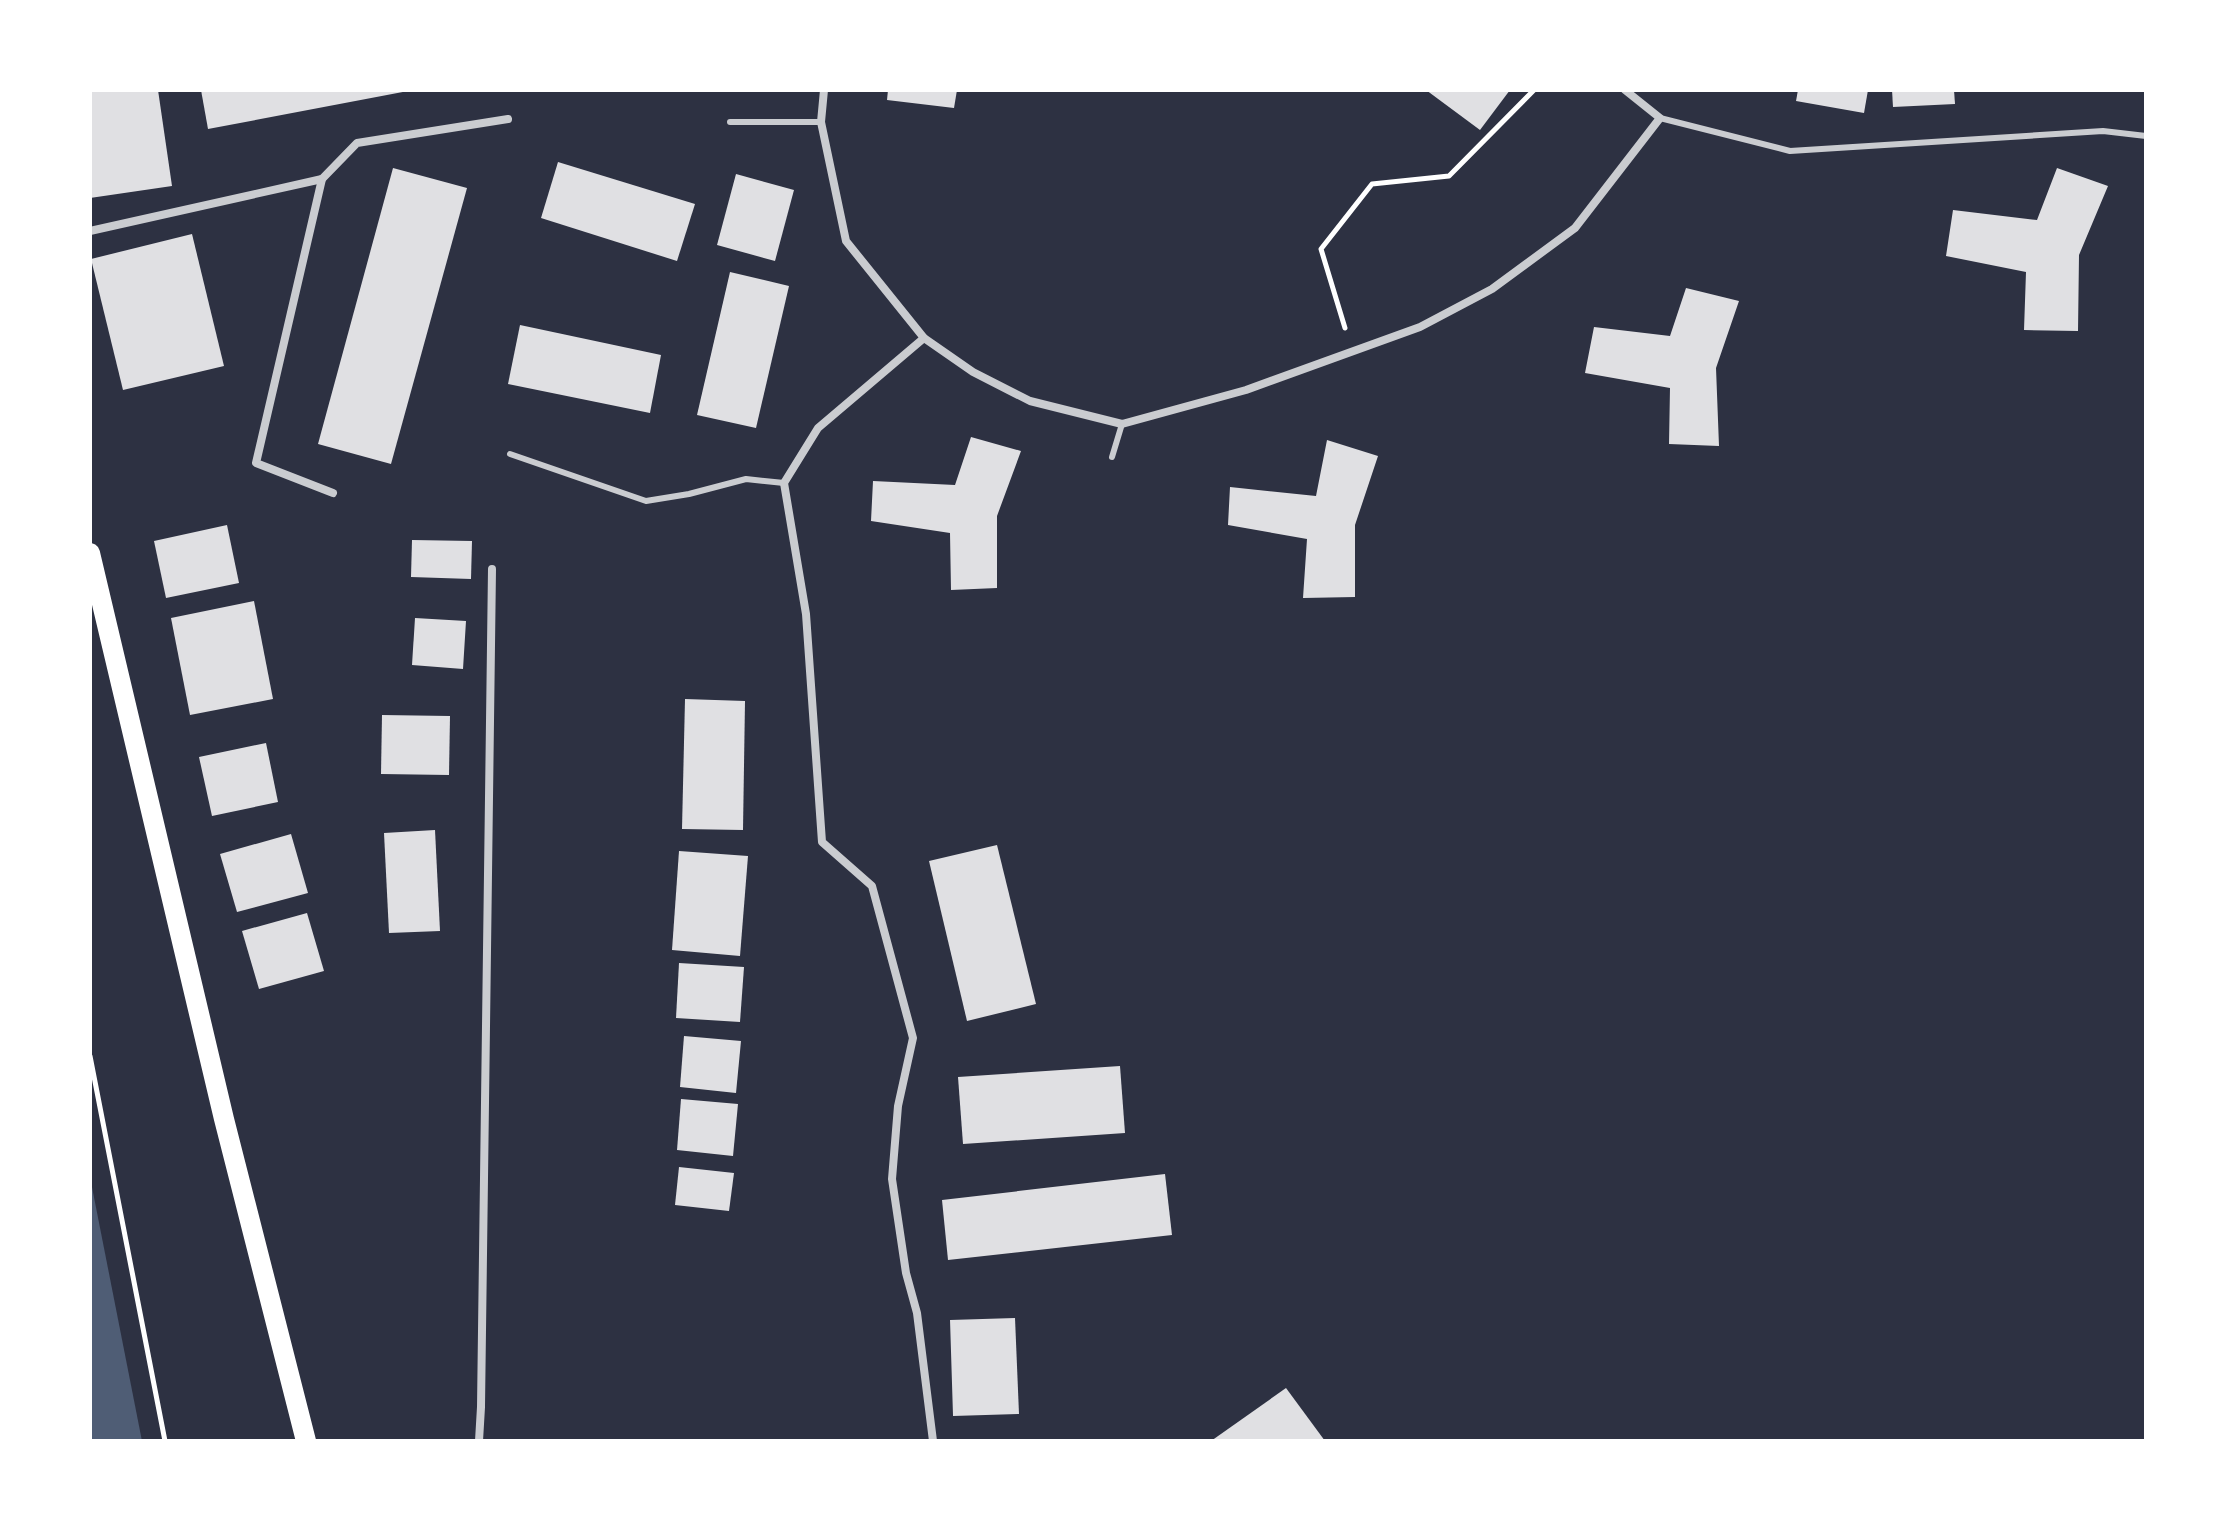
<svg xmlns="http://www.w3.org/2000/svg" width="2236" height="1531" font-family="'Titillium Web',sans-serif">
<rect width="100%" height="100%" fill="#2d3142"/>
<path fill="#4f5d75" d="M90 1177 142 1441H90Z"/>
<g fill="#e0e0e3">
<path d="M90 90H158L172 186 90 198Z"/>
<path d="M201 90H408V91L208 129Z"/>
<path d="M888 90H957L954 108 887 100Z"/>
<path d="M1426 90H1510L1480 130Z"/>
<path d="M1798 90H1868L1864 113 1796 101Z"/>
<path d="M1892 90H1954L1955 104 1893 107Z"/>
<path d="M558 162 695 204 677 261 541 218Z"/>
<path d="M393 168 467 188 391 464 318 444Z"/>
<path d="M2057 168 2108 186 2079 255 2078 331 2024 330 2026 272 1946 256 1953 210 2037 220Z"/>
<path d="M736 174 794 190 775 261 717 245Z"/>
<path d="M192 234 224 366 123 390 91 259Z"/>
<path d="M730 272 789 286 756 428 697 415Z"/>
<path d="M1686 288 1739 301 1716 368 1719 446 1669 444 1670 388 1585 373 1594 327 1670 336Z"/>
<path d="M520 325 661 355 650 413 508 384Z"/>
<path d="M971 437 1021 451 997 516V588L951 590 950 533 871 521 873 481 955 485Z"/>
<path d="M1327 440 1378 456 1355 525V597L1303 598 1307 539 1228 525 1230 487 1316 496Z"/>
<path d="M227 525 239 583 166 598 154 541Z"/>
<path d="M412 540 472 541 471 579 411 577Z"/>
<path d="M254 601 273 699 190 715 171 618Z"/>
<path d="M415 618 466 621 463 669 412 665Z"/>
<path d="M685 699 745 701 743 830 682 829Z"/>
<path d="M382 715 450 716 449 775 381 774Z"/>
<path d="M266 743 278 802 212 816 199 757Z"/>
<path d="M435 830 440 931 389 933 384 833Z"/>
<path d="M291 834 308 893 237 912 220 854Z"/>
<path d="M997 845 1036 1004 967 1021 929 861Z"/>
<path d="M679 851 748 856 740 956 672 950Z"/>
<path d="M307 913 324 971 259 989 242 931Z"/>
<path d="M679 963 744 967 740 1022 676 1018Z"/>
<path d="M684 1036 741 1041 736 1093 680 1087Z"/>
<path d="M1120 1066 1125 1133 963 1144 958 1077Z"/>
<path d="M681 1099 738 1104 733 1156 677 1150Z"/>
<path d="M679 1167 734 1173 729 1211 675 1205Z"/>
<path d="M1165 1174 1172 1235 948 1260 942 1200Z"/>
<path d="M1015 1318 1019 1414 953 1416 950 1320Z"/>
<path d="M1286 1388 1325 1441H1211Z"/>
</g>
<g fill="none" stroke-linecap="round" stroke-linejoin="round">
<g stroke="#fff" stroke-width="5">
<path d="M1345 328 1321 249 1372 184 1449 176 1534 90"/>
<path d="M90 1056 165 1441"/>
</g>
<g stroke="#caccd0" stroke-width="6">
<path d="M1660 118 1790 151 2103 131 2146 136"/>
<path d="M730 122H821"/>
<path d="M510 454 646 501 689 494 746 479 784 483"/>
<path d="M1112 457 1122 424"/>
</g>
<g stroke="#caccd0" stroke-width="8">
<path d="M824 90 821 122 846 241 924 338 973 372 1030 401 1122 424 1246 390 1420 327 1492 289 1575 228 1660 118 1625 90"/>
<path d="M322 179 256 463 333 493"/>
<path d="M90 231 322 179 357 143 508 119"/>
<path d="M924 338 818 428 784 483 806 614 822 842 872 886 913 1038 898 1106 892 1179 906 1273 917 1313 933 1441"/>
<path d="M479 1441 481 1407 492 569"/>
</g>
<path stroke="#fff" stroke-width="20" d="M90 553 224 1119 306 1441"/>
</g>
<rect width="2236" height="1531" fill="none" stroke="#ffffff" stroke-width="184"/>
</svg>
